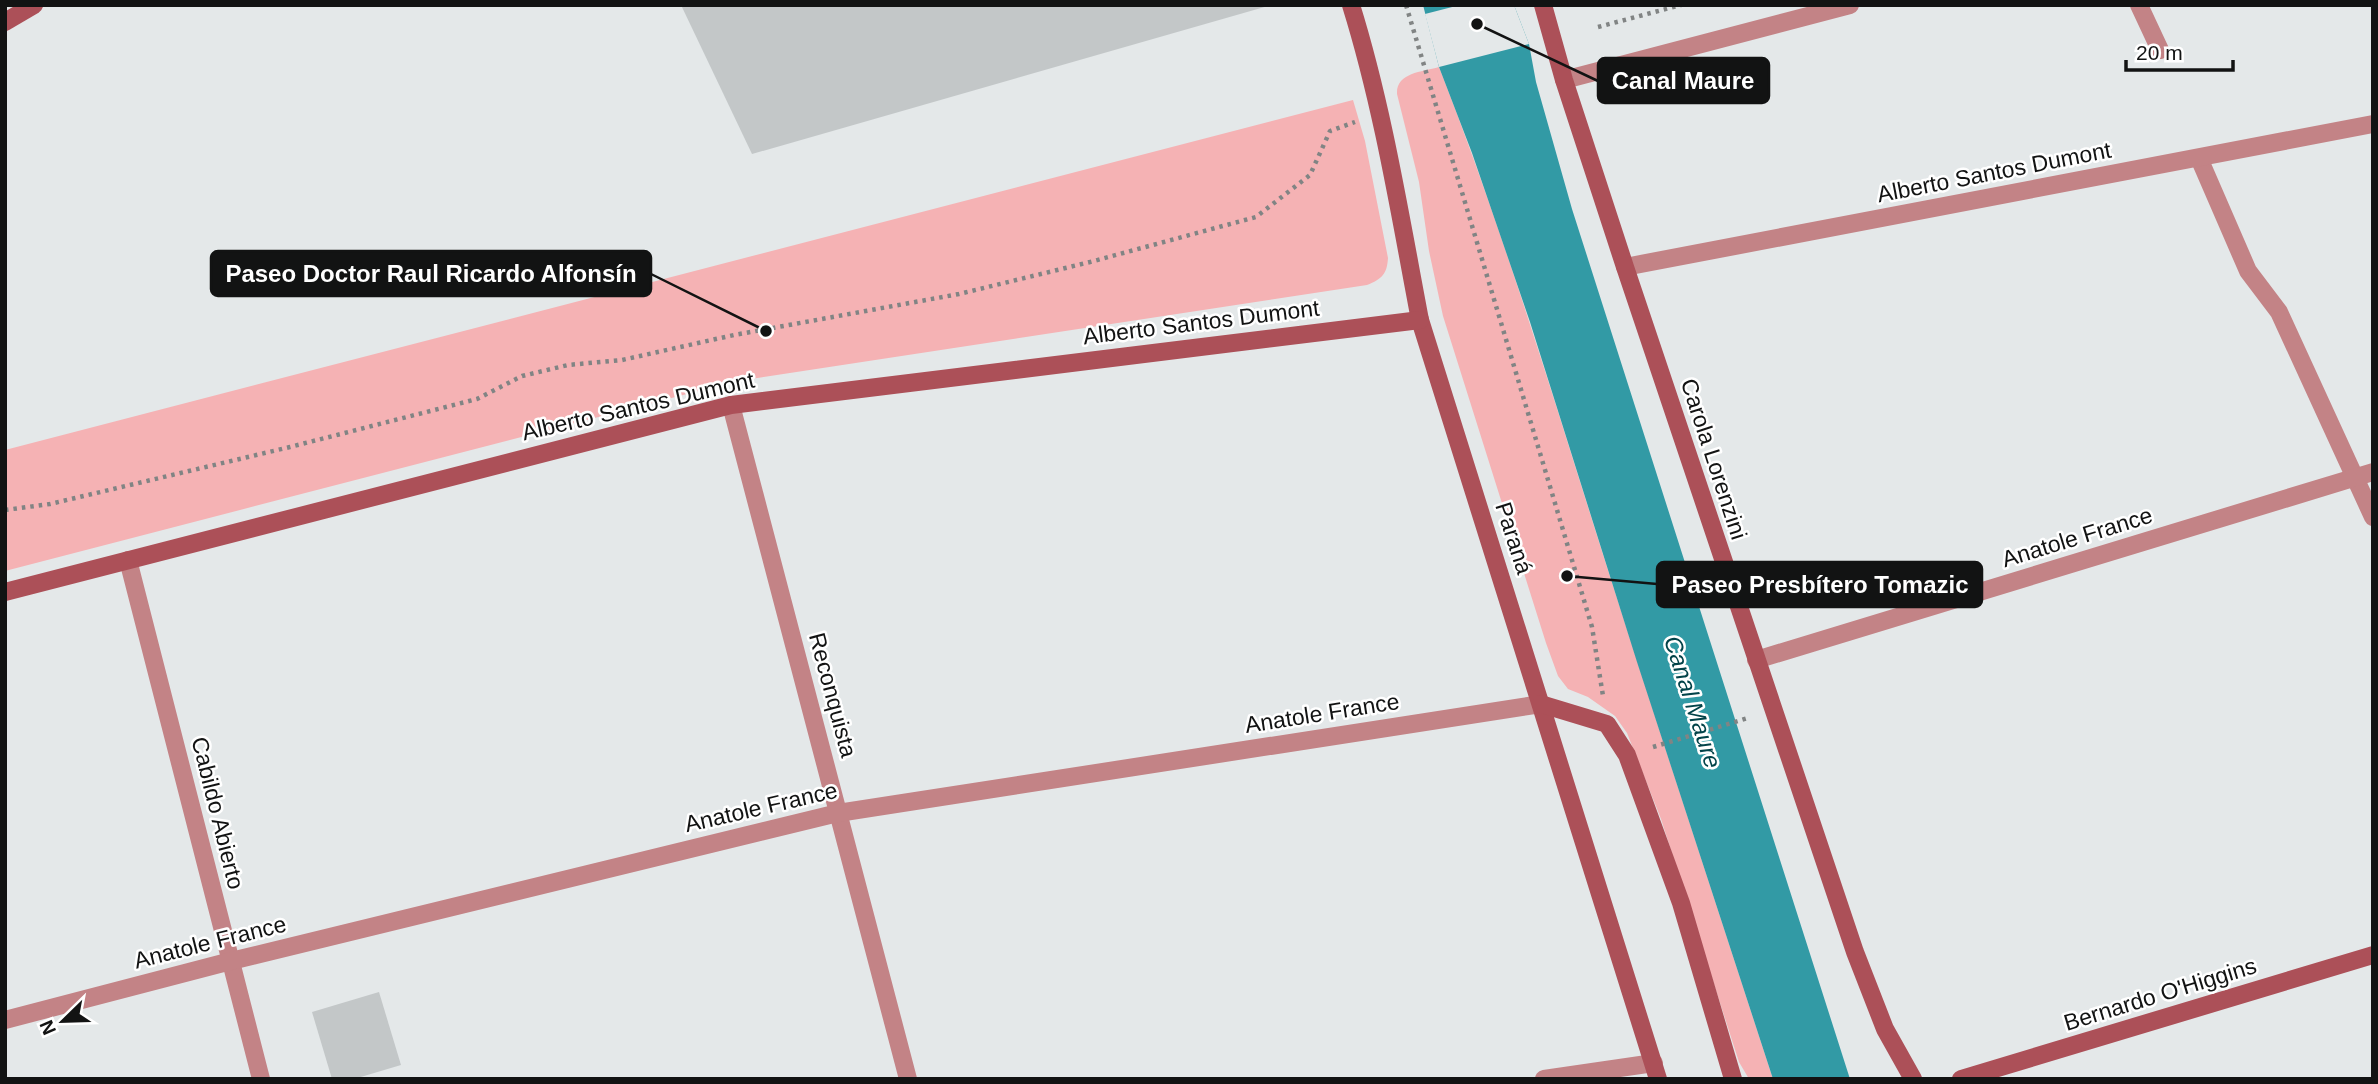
<svg xmlns="http://www.w3.org/2000/svg" width="2378" height="1084" font-family="Arial,sans-serif">
<rect width="100%" height="100%" fill="#e4e8e9"/>
<g fill="#f5b2b4">
<path d="M1439 67C1503 230 1553 397 1606 564 1661 736 1717 907 1773 1079H1749L1739 1062 1661 819 1627 733 1615 716 1588 697 1568 689 1558 676 1546 643 1443 316 1429 251 1419 182 1397 94C1396 73 1421 72 1439 67Z"/>
<path d="M1353 100 1365 141 1388 258C1387 274 1382 279 1367 285L737 381 5 571V450Z"/>
</g>
<path fill="#329aa5" d="M1423 5H1514L1529 44 1536 82 1572 209 1850 1079H1773L1637 662 1530 322 1472 153 1439 67Z"/>
<path fill="#e4e8e9" d="M1460 5H1514L1529 44 1439 67 1425 14Z"/>
<g fill="#c3c7c8">
<path d="M681 5H1268V6L752 154Z"/>
<path d="M379 992 401 1065 354 1079H332L312 1012Z"/>
</g>
<g fill="none" stroke-linecap="round" stroke-linejoin="round">
<g stroke="#818484" stroke-width="4.5" stroke-dasharray="3.5 5" stroke-linecap="butt">
<path d="M1406 5 1592 627 1603 696"/>
<path d="M1598 27 1681 5"/>
<path d="M5 510 50 504 290 447 477 399 522 376 568 365 622 360 734 335 959 294 1090 262 1256 217 1310 175 1330 131 1355 122"/>
<path d="M1653 747 1748 718"/>
</g>
<path stroke="#c38386" stroke-width="18" d="M2139 5 2160 50"/>
<g stroke="#c38386" stroke-width="18">
<path d="M1564 80 1850 5"/>
<path d="M2199 158 2248 271 2279 312 2373 517"/>
<path d="M1625 267 2373 124"/>
<path d="M731 405 908 1079"/>
<path d="M128 560 261 1079"/>
<path d="M1756 660 2373 472"/>
<path d="M5 1020 231 961 838 813 1541 704"/>
<path d="M1544 1079 1654 1063"/>
</g>
<g stroke="#ac5058" stroke-width="18">
<path d="M1351 5C1383 108 1400 215 1420 320L1658 1079"/>
<path d="M1543 5 1564 80 1625 267 1855 952 1885 1029 1913 1079"/>
<path d="M5 22 34 5"/>
<path d="M5 592 731 405 1420 320"/>
<path d="M1541 704 1607 724 1627 755 1681 903 1733 1079"/>
<path d="M1961 1079 2373 955"/>
</g>
</g>
<g text-anchor="middle" dominant-baseline="central" stroke-width="5" stroke-linejoin="round" paint-order="stroke">
<g font-size="23" fill="#121313" stroke="#fff">
<text transform="translate(1994 172) rotate(-11)">Alberto Santos Dumont</text>
<text transform="translate(1201 322) rotate(-7)">Alberto Santos Dumont</text>
<text transform="translate(638 406) rotate(-13)">Alberto Santos Dumont</text>
<text transform="translate(1714 459) rotate(72)">Carola Lorenzini</text>
<text transform="translate(2077 537) rotate(-17)">Anatole France</text>
<text transform="translate(1514 538) rotate(72)">Paraná</text>
<text transform="translate(833 695) rotate(75)">Reconquista</text>
<text transform="translate(1322 713) rotate(-9)">Anatole France</text>
<text transform="translate(761 807) rotate(-13)">Anatole France</text>
<text transform="translate(218 813) rotate(76)">Cabildo Abierto</text>
<text transform="translate(210 942) rotate(-14)">Anatole France</text>
<text transform="translate(2160 994) rotate(-17)">Bernardo O'Higgins</text>
</g>
<g font-size="24" font-style="italic" fill="#024349" stroke="#fff">
<text transform="translate(1693 702) rotate(72)">Canal Maure</text>
</g>
</g>
<path fill="none" stroke="#121313" stroke-width="2.5" d="M1477 24L1598 81M766 331L651 274M1567 576L1657 584"/>
<g fill="#121313" stroke="#fff" stroke-width="2.5">
<circle cx="1477" cy="24" r="7"/>
<circle cx="766" cy="331" r="7"/>
<circle cx="1567" cy="576" r="7"/>
</g>
<g fill="#121313" stroke="#121313" stroke-width="2.5">
<rect x="1598" y="58" width="171" height="45" rx="7"/>
<rect x="211" y="251" width="440" height="45" rx="7"/>
<rect x="1657" y="562" width="325" height="45" rx="7"/>
</g>
<g font-size="24" text-anchor="middle" font-weight="bold" fill="#fff">
<text x="1683" y="89">Canal Maure</text>
<text x="431" y="282">Paseo Doctor Raul Ricardo Alfonsín</text>
<text x="1820" y="593">Paseo Presbítero Tomazic</text>
</g>
<rect width="2378" height="1084" fill="none" stroke="#121313" stroke-width="14"/>
<g transform="translate(63 1021) rotate(247)" stroke="#ffffff" stroke-width="5" paint-order="stroke">
<path d="M0-5L12 26L0 18L-12 26Z" fill="#121313"/>
<text y="-10" font-size="19" font-weight="bold" text-anchor="middle" fill="#121313">N</text>
</g>
<path d="M2126 60v10h107v-10" fill="none" stroke="#121313" stroke-width="3.5"/>
<text x="2136" y="60" font-size="21" fill="#121313" stroke="#ffffff" stroke-width="5" paint-order="stroke">20 m</text>
</svg>
